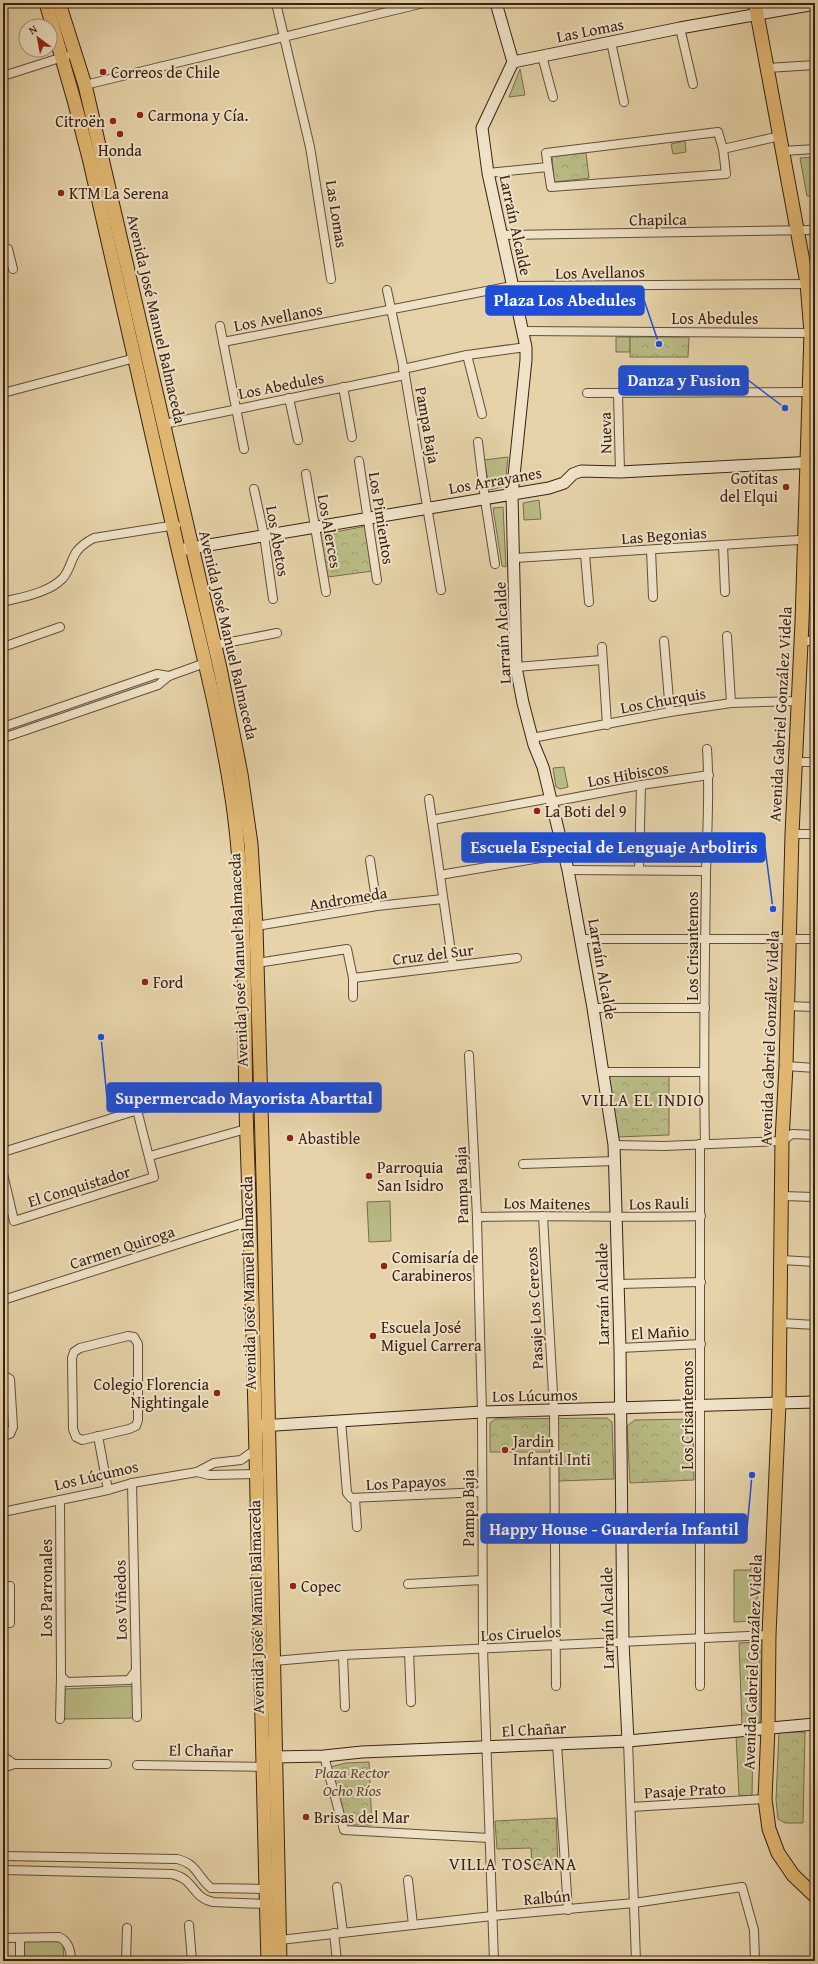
<svg xmlns="http://www.w3.org/2000/svg" width="818" height="1964" font-family="'Gentium Book Plus',serif">
<defs>
<pattern id="park-crowns" width="20" height="18" patternUnits="userSpaceOnUse"><rect width="20" height="18" fill="#b9bb85"/><path d="M2 6a3 3 0 1 1 6 0M12 15a3 3 0 1 1 6 0" fill="none" stroke="#a0a072"/></pattern>
</defs>
<rect width="100%" height="100%" fill="#e6d3a9"/>
<filter id="stains"><feTurbulence type="fractalNoise" baseFrequency=".005" numOctaves="4"/><feColorMatrix values="0 0 0 0 .2 0 0 0 0 .09 0 0 0 0 .02 0 0 0 .5 -.17"/></filter>
<radialGradient id="worn" r=".72"><stop offset=".6" stop-color="#630" stop-opacity="0"/><stop offset="1" stop-color="#630" stop-opacity=".3"/></radialGradient>
<g fill="#b9bb85" stroke="#786e4d">
<path d="M520 69 525 95 509 97Z"/>
<path d="M685 141 686 152 673 154 671 144Z"/>
<path d="M815 157V196H807L800 158Z"/>
<rect x="616" y="337" width="14" height="15"/>
<path d="M508 457 505 486 490 490 484 460Z"/>
<path d="M539 500 541 519 524 520 523 503Z"/>
<path d="M503 507 506 567 502 566 493 508Z"/>
<path d="M564 767 568 787 560 789 556 787 553 768Z"/>
<path d="M390 1201 391 1241 369 1242 367 1202Z"/>
<path d="M751 1566H761L755 1617 752 1621 734 1622V1570H751Z"/>
<path d="M134 1686V1718L64 1719 65 1689Z"/>
<path d="M750 1734 753 1739 752 1796 739 1795 736 1735Z"/>
<path d="M26 1941H58L63 1945 64 1961H22L23 1944Z"/>
</g>
<g fill="url(#park-crowns)" stroke="#786e4d">
<path d="M586 153 589 178 554 182 552 156Z"/>
<path d="M630 337H689L688 357H630Z"/>
<path d="M366 526 373 571 328 577 320 535Z"/>
<path d="M609 1076H669V1135L617 1137Z"/>
<path d="M607 1418 612 1422 614 1479 559 1481 558 1452H490V1423L495 1419Z"/>
<path d="M693 1419 694 1480 630 1483 627 1426 635 1420Z"/>
<path d="M756 1642 760 1645V1721L755 1726H742L739 1643Z"/>
<path d="M779 1732H805L803 1823H785L778 1819 776 1800Z"/>
<path d="M369 1762 372 1825H346L330 1767 346 1763Z"/>
<path d="M556 1818 558 1864 532 1865 531 1848 497 1849 495 1821Z"/>
</g>
<g fill="none" stroke-linecap="round" stroke-linejoin="round">
<defs>
<g id="street">
<path d="M276 3 310 147 331 279"/>
<path d="M680 28 693 84"/>
<path d="M611 42 624 102"/>
<path d="M542 56 553 97"/>
<path d="M767 68 815 65"/>
<path d="M3 76 66 56"/>
<path d="M85 85 424 3"/>
<path d="M723 149 780 136"/>
<path d="M783 151 815 149"/>
<path d="M488 173 548 167 546 153 718 132 723 149 726 174 551 187 548 167"/>
<path d="M501 235 815 230"/>
<path d="M3 250 8 249 13 269"/>
<path d="M387 290 405 375 441 590"/>
<path d="M220 326 244 449"/>
<path d="M523 331 811 333"/>
<path d="M223 342 512 286 815 284"/>
<path d="M467 355 482 414"/>
<path d="M403 369 467 355 526 347"/>
<path d="M343 387 352 437"/>
<path d="M3 393 135 358"/>
<path d="M587 393 811 392"/>
<path d="M618 393 620 472"/>
<path d="M289 398 298 440"/>
<path d="M164 424 405 375"/>
<path d="M478 442 485 500 495 564"/>
<path d="M359 461 377 580"/>
<path d="M306 474 326 592"/>
<path d="M254 489 264 535 273 599"/>
<path d="M723 545 725 592"/>
<path d="M651 550 653 597"/>
<path d="M585 554 589 602"/>
<path d="M515 558 815 539"/>
<path d="M3 602C22 597 49 593 63 578 70 570 71 559 77 551 82 545 88 541 94 538L176 525"/>
<path d="M727 636 731 703"/>
<path d="M664 641 670 712"/>
<path d="M801 642 815 640"/>
<path d="M215 645 277 633"/>
<path d="M3 647 60 627"/>
<path d="M602 647 607 725"/>
<path d="M516 667 602 660"/>
<path d="M3 727 157 674 169 676"/>
<path d="M3 738 158 685 169 676 205 663"/>
<path d="M532 738 670 712 731 703 799 701"/>
<path d="M795 762H815"/>
<path d="M429 799 453 966"/>
<path d="M551 802 641 785 709 775"/>
<path d="M432 820 551 798"/>
<path d="M792 834H815"/>
<path d="M370 860 377 906"/>
<path d="M639 869 641 785"/>
<path d="M568 870 706 871"/>
<path d="M440 875 564 854"/>
<path d="M256 926 377 906 443 899"/>
<path d="M582 939H815"/>
<path d="M257 963 347 949 353 978V997"/>
<path d="M353 978 517 958"/>
<path d="M787 1006 815 1007"/>
<path d="M593 1008H705"/>
<path d="M469 1055 477 1217 482 1412 483 1649 494 1961"/>
<path d="M786 1066 815 1068"/>
<path d="M603 1072H704"/>
<path d="M705 1144C703 1054 705 964 706 873 707 831 710 791 707 749"/>
<path d="M614 1145 664 1146 782 1141 792 1134 815 1135"/>
<path d="M3 1152 154 1105"/>
<path d="M150 1156 246 1129"/>
<path d="M523 1164 615 1161"/>
<path d="M3 1174 14 1221 154 1177 137 1110"/>
<path d="M782 1196 815 1197"/>
<path d="M543 1216 554 1411 556 1686"/>
<path d="M477 1217C552 1215 626 1218 701 1216"/>
<path d="M782 1260 815 1262"/>
<path d="M619 1284 701 1282"/>
<path d="M3 1300 250 1221"/>
<path d="M781 1323 815 1325"/>
<path d="M128 1336 134 1337 138 1344V1420L136 1426 129 1429 82 1440 76 1437 73 1429 72 1358 74 1352 80 1348Z"/>
<path d="M620 1348 701 1344"/>
<path d="M3 1375 10 1379 13 1427 10 1434 3 1436"/>
<path d="M341 1420 347 1493 351 1498 482 1492"/>
<path d="M98 1436 108 1490"/>
<path d="M197 1472 209 1475 259 1474"/>
<path d="M132 1483 137 1717"/>
<path d="M355 1499 357 1527"/>
<path d="M60 1500 61 1676 67 1682 129 1680 135 1672"/>
<path d="M3 1512 108 1490 132 1483 197 1472 214 1463 241 1460 255 1450"/>
<path d="M408 1584 482 1580"/>
<path d="M3 1587 10 1586V1623H3"/>
<path d="M409 1652 411 1702"/>
<path d="M343 1655 345 1707"/>
<path d="M274 1661 343 1655 769 1635"/>
<path d="M700 1686V1144"/>
<path d="M60 1719 61 1676"/>
<path d="M628 1741 636 1961"/>
<path d="M557 1744 568 1910"/>
<path d="M324 1756 344 1830 489 1838"/>
<path d="M3 1759H7L14 1764"/>
<path d="M137 1765 264 1767"/>
<path d="M3 1768 14 1764H107"/>
<path d="M631 1807 765 1799"/>
<path d="M3 1856 177 1859C198 1864 197 1877 211 1888L266 1889"/>
<path d="M3 1870 172 1874C195 1879 191 1897 213 1902L266 1904"/>
<path d="M408 1880 413 1925"/>
<path d="M337 1887 343 1933"/>
<path d="M189 1925 192 1961"/>
<path d="M334 1933 337 1961"/>
<path d="M3 1938 59 1937C68 1941 71 1951 71 1961"/>
<path d="M20 1938V1961"/>
<path d="M280 1940 492 1916 634 1903 742 1887 754 1930 755 1961"/>
<path d="M126 1961 127 1928"/>
</g>
<g id="secondary">
<path d="M496 3 513 62 482 128 488 173 526 347V360L512 495 516 667 523 703 534 745 543 767 568 870 593 1008 614 1145 620 1348 623 1642 628 1741"/>
<path d="M513 62 680 28 815 4"/>
<path d="M185 549 549 488 564 483 573 474 581 471 620 472 815 462"/>
<path d="M260 1426 482 1412 815 1402"/>
<path d="M269 1753 275 1757 324 1756 362 1752 628 1741 815 1724"/>
</g>
<g id="primary">
<path d="M46 3 74 100 90 162C120 293 149 423 179 553 199 639 222 725 234 812 248 921 243 1031 247 1140 257 1414 260 1687 268 1961"/>
<path d="M59 3 85 85 220 668 241 774 251 844 256 926 264 1215 280 1961"/>
<path d="M755 3 807 283 811 333 802 622 792 834 786 1066 782 1141 779 1403 769 1635 768 1728 765 1799 769 1829 778 1853 793 1875 815 1896"/>
</g>
</defs>
<use href="#street" stroke="#644e3a" stroke-width="10"/>
<use href="#secondary" stroke="#382115" stroke-width="13"/>
<use href="#primary" stroke="#382115" stroke-width="15"/>
<use href="#street" stroke="#efe2c7" stroke-width="8"/>
<use href="#secondary" stroke="#efe2c7" stroke-width="11"/>
<use href="#primary" stroke="#e3ba74" stroke-width="13"/>
</g>
<g fill="#8f2418" stroke="#efe2c7" stroke-width="1.5">
<circle cx="103" cy="72" r="4"/>
<circle cx="140" cy="115" r="4"/>
<circle cx="113" cy="121" r="4"/>
<circle cx="120" cy="134" r="4"/>
<circle cx="61" cy="193" r="4"/>
<circle cx="786" cy="487" r="4"/>
<circle cx="537" cy="811" r="4"/>
<circle cx="145" cy="982" r="4"/>
<circle cx="290" cy="1138" r="4"/>
<circle cx="369" cy="1176" r="4"/>
<circle cx="384" cy="1266" r="4"/>
<circle cx="373" cy="1336" r="4"/>
<circle cx="217" cy="1393" r="4"/>
<circle cx="505" cy="1450" r="4"/>
<circle cx="293" cy="1586" r="4"/>
<circle cx="306" cy="1817" r="4"/>
</g>
<g text-anchor="middle" dominant-baseline="central" stroke-width="4" stroke-linejoin="round" paint-order="stroke">
<g font-size="16" fill="#382115" stroke="#efe2c7">
<text transform="translate(590 30) rotate(-11)">Las Lomas</text>
<text transform="translate(337 214) rotate(81)">Las Lomas</text>
<text transform="translate(658 219) rotate(-1)">Chapilca</text>
<text transform="translate(516 225) rotate(78)">Larraín Alcalde</text>
<text transform="translate(600 272) rotate(-1)">Los Avellanos</text>
<text transform="translate(278 317) rotate(-11)">Los Avellanos</text>
<text x="715" y="318">Los Abedules</text>
<text transform="translate(157 319) rotate(77)">Avenida José Manuel Balmaceda</text>
<text transform="translate(281 385) rotate(-11)">Los Abedules</text>
<text transform="translate(428 425) rotate(80)">Pampa Baja</text>
<text transform="translate(605 433) rotate(-91)">Nueva</text>
<text transform="translate(495 480) rotate(-10)">Los Arrayanes</text>
<text transform="translate(382 518) rotate(81)">Los Pimientos</text>
<text transform="translate(330 531) rotate(80)">Los Alerces</text>
<text transform="translate(664 535) rotate(-4)">Las Begonias</text>
<text transform="translate(278 541) rotate(80)">Los Abetos</text>
<text transform="translate(502 633) rotate(-93)">Larraín Alcalde</text>
<text transform="translate(229 635) rotate(77)">Avenida José Manuel Balmaceda</text>
<text transform="translate(663 700) rotate(-10)">Los Churquis</text>
<text transform="translate(780 714) rotate(-87)">Avenida Gabriel González Videla</text>
<text transform="translate(628 774) rotate(-10)">Los Hibiscos</text>
<text transform="translate(348 898) rotate(-9)">Andromeda</text>
<text transform="translate(692 946) rotate(-90)">Los Crisantemos</text>
<text transform="translate(433 954) rotate(-7)">Cruz del Sur</text>
<text transform="translate(238 960) rotate(-92)">Avenida José Manuel Balmaceda</text>
<text transform="translate(603 969) rotate(80)">Larraín Alcalde</text>
<text transform="translate(769 1038) rotate(-88)">Avenida Gabriel González Videla</text>
<text transform="translate(461 1185) rotate(-92)">Pampa Baja</text>
<text transform="translate(79 1186) rotate(-17)">El Conquistador</text>
<text transform="translate(547 1203) rotate(1)">Los Maitenes</text>
<text transform="translate(659 1203) rotate(-1)">Los Rauli</text>
<text transform="translate(122 1247) rotate(-18)">Carmen Quiroga</text>
<text transform="translate(248 1283) rotate(-91)">Avenida José Manuel Balmaceda</text>
<text transform="translate(602 1294) rotate(-91)">Larraín Alcalde</text>
<text transform="translate(534 1308) rotate(-93)">Pasaje Los Cerezos</text>
<text transform="translate(660 1332) rotate(-3)">El Mañio</text>
<text transform="translate(535 1395) rotate(-1)">Los Lúcumos</text>
<text transform="translate(687 1415) rotate(-90)">Los Crisantemos</text>
<text transform="translate(96 1475) rotate(-13)">Los Lúcumos</text>
<text transform="translate(406 1482) rotate(-3)">Los Papayos</text>
<text transform="translate(468 1508) rotate(-90)">Pampa Baja</text>
<text transform="translate(46 1588) rotate(-90)">Los Parronales</text>
<text transform="translate(120 1600) rotate(-91)">Los Viñedos</text>
<text transform="translate(256 1607) rotate(-91)">Avenida José Manuel Balmaceda</text>
<text transform="translate(607 1618) rotate(-91)">Larraín Alcalde</text>
<text transform="translate(521 1633) rotate(-3)">Los Ciruelos</text>
<text transform="translate(752 1662) rotate(-88)">Avenida Gabriel González Videla</text>
<text transform="translate(534 1729) rotate(-3)">El Chañar</text>
<text transform="translate(201 1750) rotate(1)">El Chañar</text>
<text transform="translate(685 1790) rotate(-3)">Pasaje Prato</text>
<text transform="translate(547 1897) rotate(-5)">Ralbún</text>
</g>
<g font-size="16" fill="#382115" stroke="#efe2c7" text-anchor="start">
<text x="111" y="72">Correos de Chile</text>
<text x="148" y="115">Carmona y Cía.</text>
<text x="105" y="121" text-anchor="end">Citroën</text>
<text x="120" y="150" text-anchor="middle">Honda</text>
<text x="69" y="193">KTM La Serena</text>
<text x="778" y="478" text-anchor="end">Gotitas<tspan x="778" dy="18">del Elqui</tspan></text>
<text x="545" y="811">La Boti del 9</text>
<text x="153" y="982">Ford</text>
<text x="298" y="1138">Abastible</text>
<text x="377" y="1167">Parroquia<tspan x="377" dy="18">San Isidro</tspan></text>
<text x="392" y="1257">Comisaría de<tspan x="392" dy="18">Carabineros</tspan></text>
<text x="381" y="1327">Escuela José<tspan x="381" dy="18">Miguel Carrera</tspan></text>
<text x="209" y="1384" text-anchor="end">Colegio Florencia<tspan x="209" dy="18">Nightingale</tspan></text>
<text x="513" y="1441">Jardin<tspan x="513" dy="18">Infantil Inti</tspan></text>
<text x="301" y="1586">Copec</text>
<text x="314" y="1817">Brisas del Mar</text>
</g>
<g font-size="16" font-style="italic" fill="#584831" stroke="#efe2c7">
<text x="352" y="1772">Plaza Rector<tspan x="352" dy="18">Ocho Ríos</tspan></text>
</g>
<g font-size="17" letter-spacing="1" fill="#382115" stroke="#efe2c7">
<text x="643" y="1099">VILLA EL INDIO</text>
<text x="513" y="1863">VILLA TOSCANA</text>
</g>
</g>
<path fill="none" stroke="#1d4ed8" stroke-width="1.5" d="M659 344L644 300M785 408L748 380M773 909L765 847M101 1037L107 1098M752 1475L747 1529"/>
<g fill="#1d4ed8" stroke="#efe2c7" stroke-width="1.5">
<circle cx="659" cy="344" r="4"/>
<circle cx="785" cy="408" r="4"/>
<circle cx="773" cy="909" r="4"/>
<circle cx="101" cy="1037" r="4"/>
<circle cx="752" cy="1475" r="4"/>
</g>
<g fill="#1d4ed8" stroke="#1d4ed8" stroke-width="1.5">
<rect x="486" y="286" width="158" height="29" rx="4"/>
<rect x="619" y="366" width="129" height="29" rx="4"/>
<rect x="462" y="833" width="303" height="29" rx="4"/>
<rect x="107" y="1083" width="274" height="29" rx="4"/>
<rect x="481" y="1514" width="266" height="29" rx="4"/>
</g>
<g font-size="17" text-anchor="middle" font-weight="bold" fill="#fff">
<text x="565" y="306">Plaza Los Abedules</text>
<text x="684" y="386">Danza y Fusion</text>
<text x="614" y="853">Escuela Especial de Lenguaje Arboliris</text>
<text x="244" y="1104">Supermercado Mayorista Abarttal</text>
<text x="614" y="1535">Happy House - Guardería Infantil</text>
</g>
<rect width="818" height="1964" fill="none" stroke="#e6d3a9" stroke-width="16"/>
<rect x="4" y="4" width="810" height="1956" fill="none" stroke="#382115" stroke-width="2"/>
<rect x="8" y="8" width="802" height="1948" fill="none" stroke="#382115"/>
<g transform="translate(38 38) rotate(328)"><circle r="19" fill="#efe2c7" stroke="#a69580"/>
<path d="M0-3L7 15L0 10L-7 15Z" fill="#8f2418"/>
<text y="-6" font-size="11" font-weight="bold" text-anchor="middle" fill="#382115">N</text>
</g>
<rect width="100%" height="100%" filter="url(#stains)"/>
<rect width="100%" height="100%" fill="url(#worn)"/>
</svg>
